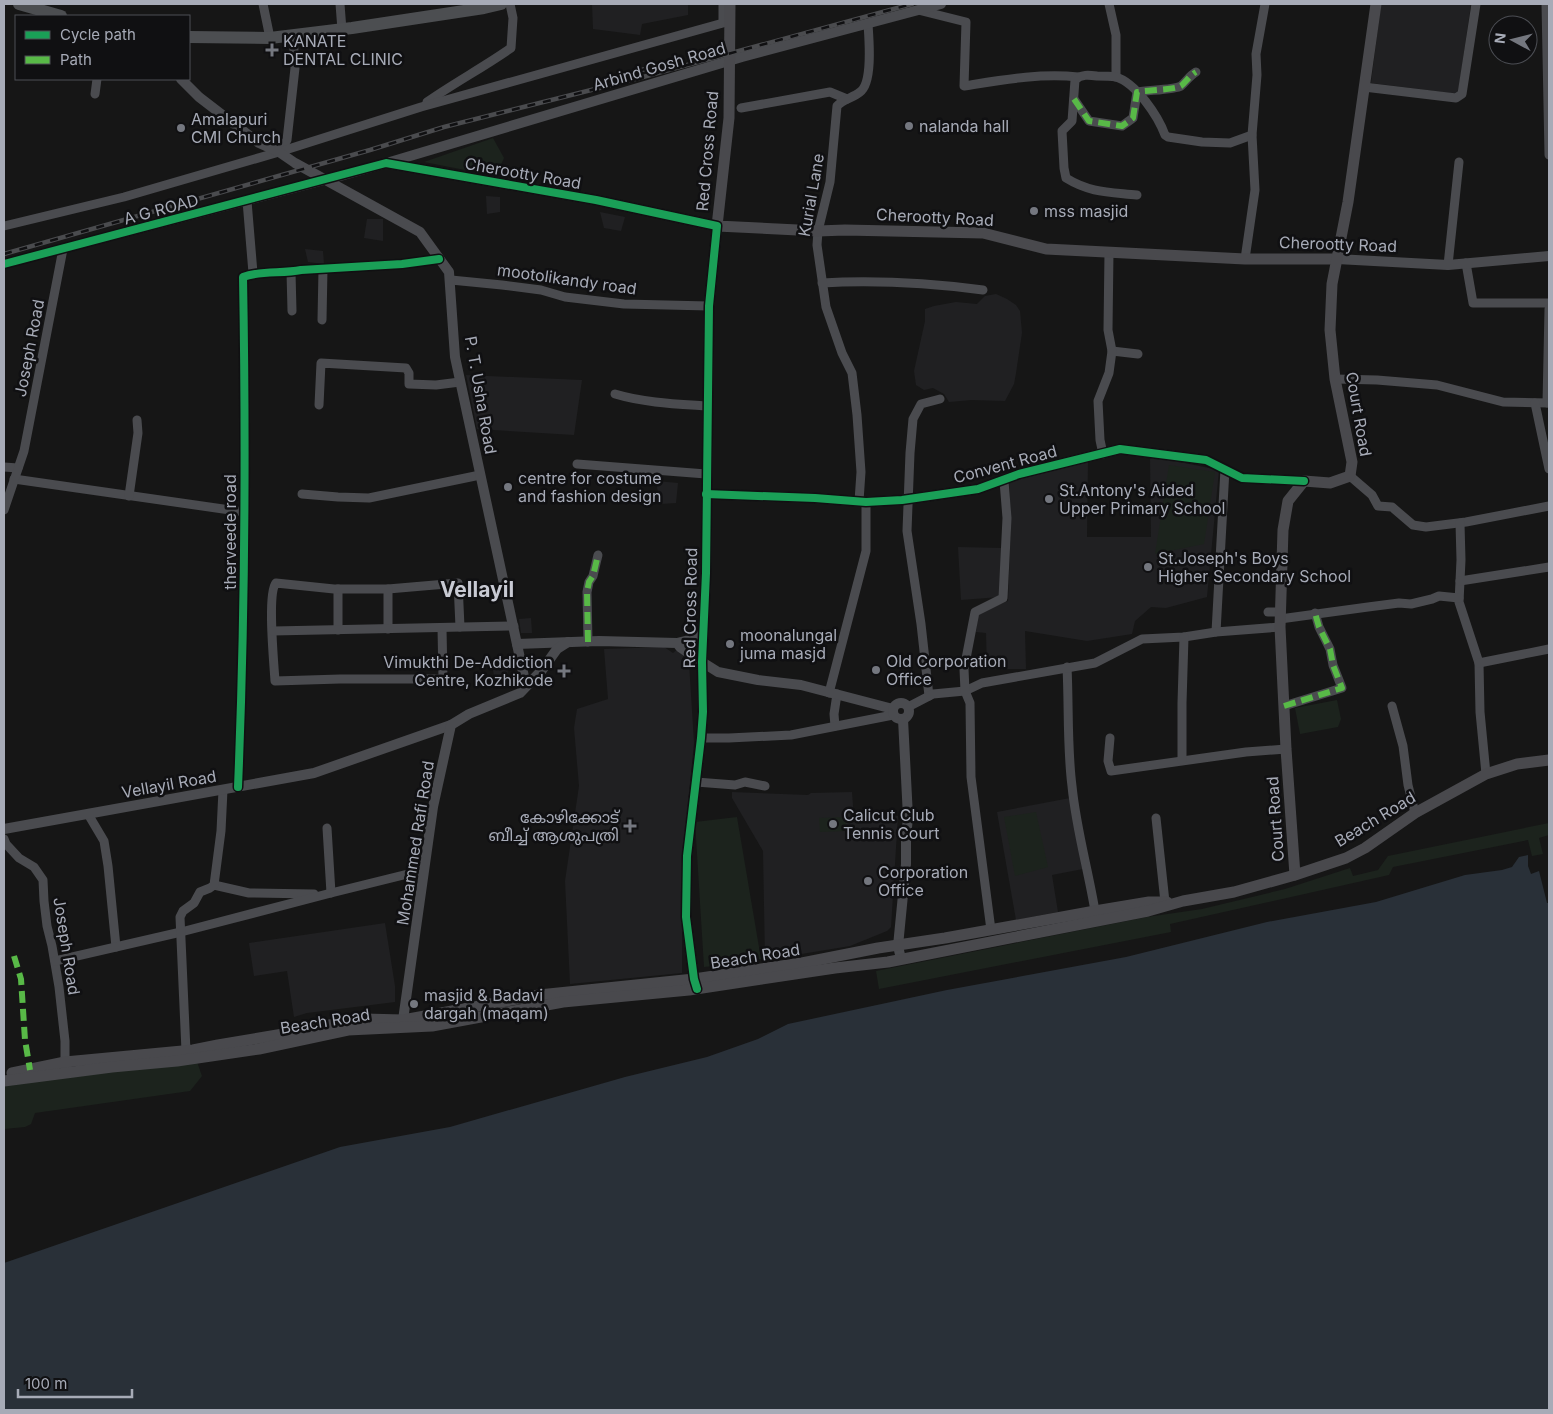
<svg xmlns="http://www.w3.org/2000/svg" width="1553" height="1414" font-family="Inter,'Noto Sans Malayalam',sans-serif">
<rect width="100%" height="100%" fill="#161616"/>
<g fill="#202022">
<path d="M592 4H688V15L642 24 640 35 593 29Z"/>
<path d="M1381 4H1471L1458 94 1371 83Z"/>
<path d="M486 196 500 197V212L487 214Z"/>
<path d="M600 212 625 217 621 231 604 228Z"/>
<path d="M367 219H383V241L364 238Z"/>
<path d="M305 249 323 251 324 264 308 262Z"/>
<path d="M996 294 1007 299 1016 305 1020 311 1022 333 1016 373 1014 384 1005 401 971 400 949 402 944 394 933 388 924 390 916 385 914 371 925 321V309L934 306 956 302 977 304 985 296Z"/>
<path d="M466 375 582 380 574 435 477 429Z"/>
<path d="M1150 456 1219 470 1207 597 1166 608 1151 607 1135 621 1132 634 1087 641 1025 631 1026 669H987L986 633 976 632 978 613 1008 601 1011 520 1009 481 1088 460 1087 537H1151Z"/>
<path d="M656 481 678 483 676 503 660 504Z"/>
<path d="M958 547 1003 548 1000 597 961 600Z"/>
<path d="M531 618 532 633H521L519 619Z"/>
<path d="M664 647 673 653 680 647 684 655 682 659 689 663 694 743 682 865V973L570 984 565 881 579 786 574 728 577 709 608 699 604 649Z"/>
<path d="M506 662 509 679 495 681 492 665Z"/>
<path d="M732 792 808 795 811 793 852 792 854 819 898 816 891 927 887 931 850 946 765 960 763 851 732 798Z"/>
<path d="M1070 798 1083 869 1052 875 1058 912 1016 920 997 812Z"/>
<path d="M385 923 395 986V1002L307 1013 294 1017 287 971 254 976 249 943Z"/>
</g>
<g fill="#1c231d">
<path d="M493 138 504 158 496 176 424 162Z"/>
<path d="M1169 465 1215 472 1204 544 1155 554Z"/>
<path d="M1337 700 1341 719 1338 727 1300 734 1295 708Z"/>
<path d="M1036 812 1048 867 1015 876 1004 817Z"/>
<path d="M737 817 761 959 723 965 704 967 695 822Z"/>
<path d="M846 817V831L820 832 819 818Z"/>
<path d="M1549 823V835L1539 838 1543 854 1532 856 1528 840 1393 867 1389 875 1170 924 1171 932 879 989 876 971 1147 917 1202 909 1285 889 1350 868 1353 876 1378 870 1388 856Z"/>
<path d="M195 1056 202 1076 190 1091 35 1113 31 1124 25 1127 4 1129V1084Z"/>
</g>
<path fill="#293038" d="M1528 855V866L1531 874 1539 871 1547 903H1549V1410H4V1263L340 1147 450 1127 625 1077 707 1057 758 1039 788 1024 947 990 1126 957 1267 922 1376 902 1465 875 1502 870 1512 867 1519 857Z"/>
<g fill="none" stroke-linecap="round" stroke-linejoin="round">
<g stroke="#4a4b4f" stroke-width="9">
<path d="M263 4 270 38"/>
<path d="M340 4 342 30"/>
<path d="M1109 4 1116 35V77"/>
<path d="M1546 4 1549 155"/>
<path d="M918 10 966 22 964 86C1002 80 1040 73 1078 77"/>
<path d="M1364 87 1456 98 1462 94 1476 4"/>
<path d="M95 94 97 79"/>
<path d="M1074 99 1089 121 1122 126 1133 118 1137 92C1147 90 1174 90 1181 86 1186 82 1189 76 1196 72"/>
<path d="M427 102C454 83 484 67 511 48L513 18 510 4"/>
<path d="M741 108 830 92 847 99"/>
<path d="M279 152 287 140 295 68 293 35"/>
<path d="M1137 195C1110 192 1090 193 1066 178L1064 168 1062 131 1072 121 1075 80C1081 74 1089 75 1097 76 1103 76 1110 76 1116 77 1136 83 1158 116 1165 135L1168 137 1202 142 1230 143 1252 135"/>
<path d="M247 201 253 273"/>
<path d="M4 226 124 197 279 152 421 107 723 23V4"/>
<path d="M1245 259 1255 190 1252 135 1257 75 1256 54 1265 4"/>
<path d="M1466 263 1473 303H1549"/>
<path d="M4 264 326 180"/>
<path d="M1448 265 1459 162"/>
<path d="M291 272 292 311"/>
<path d="M451 280 502 285 541 290 565 297 624 304 709 306"/>
<path d="M822 283C875 280 929 283 983 290"/>
<path d="M322 320 323 269"/>
<path d="M1112 351 1138 354"/>
<path d="M1335 379 1377 380 1437 385 1503 402 1549 403"/>
<path d="M615 394C645 403 677 404 707 406"/>
<path d="M1535 403 1549 469"/>
<path d="M1547 403 1549 309"/>
<path d="M319 405 321 363 406 368 409 373V384L436 385 460 382"/>
<path d="M1103 454 1100 440 1098 401 1109 373 1112 351 1108 330 1109 252"/>
<path d="M577 464 706 474"/>
<path d="M4 467 18 468"/>
<path d="M1350 476 1372 495 1378 506 1392 507 1413 525 1426 527 1466 522 1549 506"/>
<path d="M14 479 244 512"/>
<path d="M302 494 338 497 369 498 480 475"/>
<path d="M129 496 138 433 137 420"/>
<path d="M859 501 861 472 857 415 852 373 842 353 826 307 817 245 818 231 830 182 837 106C843 99 853 98 860 92 873 83 869 39 868 24"/>
<path d="M4 510 24 451 63 249"/>
<path d="M1460 523 1461 560 1459 602 1479 663 1480 712 1486 774"/>
<path d="M1460 581 1549 567"/>
<path d="M338 589V630"/>
<path d="M388 589 458 583 460 627"/>
<path d="M1268 612H1280"/>
<path d="M1280 619 1368 607 1399 603 1411 604 1432 599 1439 596 1459 598"/>
<path d="M388 629V589H334L276 583C267 593 274 664 275 681L340 679H443L442 628"/>
<path d="M273 631 514 626"/>
<path d="M1216 632 1225 469"/>
<path d="M588 642 587 592 589 582 593 576 598 555"/>
<path d="M1479 663 1549 649"/>
<path d="M1067 667C1069 707 1067 747 1072 786 1076 828 1088 869 1095 911"/>
<path d="M829 693 866 551V502"/>
<path d="M929 696 921 624 907 531 910 453 913 419 921 404 940 399"/>
<path d="M1284 706 1342 688 1333 665 1330 649 1319 627 1315 613"/>
<path d="M1392 706 1403 746 1408 785 1415 813"/>
<path d="M908 707 933 694 965 691 982 683 1095 663 1142 639 1184 637 1216 632 1280 627"/>
<path d="M835 726 834 714 837 694"/>
<path d="M701 738H729L791 735 893 715"/>
<path d="M1110 738 1108 761 1111 771 1246 752 1286 749"/>
<path d="M1182 760V703L1184 637"/>
<path d="M696 782 735 785 745 782 765 786"/>
<path d="M238 787C245 618 246 447 243 277 261 270 282 274 301 270L402 264 439 259"/>
<path d="M88 814 104 841 108 866 116 947"/>
<path d="M1156 818 1165 902"/>
<path d="M327 828 331 893"/>
<path d="M4 839 6 844 19 858 34 867 43 880 44 901 47 926 52 946 59 987 65 1041V1066"/>
<path d="M214 885 249 893 314 894"/>
<path d="M991 930 971 777 970 703 965 691 964 669 975 612 1003 598 1007 518 1004 481"/>
<path d="M55 961 181 932 331 893 424 870"/>
<path d="M186 1051 180 917 183 911 194 903 200 892 210 888 214 885 221 831 223 790"/>
</g>
<g stroke="#4a4b4f" stroke-width="10">
<path d="M181 79 199 97 259 143 279 152 295 163 420 232 449 272 455 357 526 686"/>
<path d="M390 162 742 57 941 4"/>
<path d="M326 180 386 163 596 200 717 226 709 306 706 573 702 662 703 712 701 738 687 856 686 917 694 979 696 986"/>
<path d="M1337 259 1448 265 1549 256"/>
<path d="M706 494 815 498 866 502 902 500 978 489 1019 474 1120 449 1206 460 1242 478 1304 481"/>
<path d="M677 643 693 639 703 631"/>
<path d="M517 644 599 641 677 643 680 647 702 662 718 672 758 680 801 685 893 709"/>
<circle cx="901" cy="711" r="8"/>
<path d="M4 829 314 773 451 725"/>
<path d="M901 959 898 946 906 864V838L908 817 903 719"/>
<path d="M403 1020 433 807 451 725 469 714 520 693 542 670 557 649 568 642"/>
</g>
<g stroke="#49494d" stroke-width="11">
<path d="M730 4 729 118 717 226 818 231 845 230 983 233 1046 249 1245 259H1337"/>
<path d="M1295 875 1286 749 1280 627 1283 530 1288 501 1304 481 1330 483 1350 476 1352 462 1335 379 1330 330 1332 284 1348 202 1376 4"/>
<path d="M12 1073 65 1062 193 1050 218 1045 307 1030 347 1021 364 1019 403 1020 539 995 694 979 802 963 878 948 945 938 1095 911 1149 902H1167"/>
<path d="M4 1081 112 1067 177 1061 259 1049 348 1030 432 1026 563 1002 689 990 835 968 888 962 1148 911 1183 901 1234 892 1295 875 1346 858 1365 848 1415 813 1486 774 1517 764 1549 760"/>
</g>
<g stroke="#4c4e51" stroke-width="12">
<path d="M19 4 61 16"/>
<path d="M189 37 270 38 352 28 484 8 501 4"/>
</g>
<defs>
<g id="rail">
<path d="M606 79 657 66"/>
<path d="M4 254 370 150 444 127 643 77 912 4"/>
</g>
</defs>
<use href="#rail" stroke="#4a4b4e" stroke-width="4.5"/>
<use href="#rail" stroke="#101012" stroke-width="2.5" stroke-dasharray="8" stroke-linecap="butt"/>
<g stroke="#58b947" stroke-width="6" stroke-dasharray="12 6" stroke-linecap="butt">
<path d="M1074 99 1089 121 1122 126 1133 118 1137 92C1147 90 1174 90 1181 86 1186 82 1189 76 1196 72"/>
<path d="M588 642 587 592 589 582 593 576 598 555"/>
<path d="M1284 706 1342 688 1333 665 1330 649 1319 627 1315 613"/>
<path d="M14 956 21 979 25 1040 30 1070"/>
</g>
<defs>
<g id="cycleway">
<path d="M4 264 386 163 596 200 717 226 709 306 706 573 702 662 703 712 701 738 687 856 686 917 694 979 697 989"/>
<path d="M706 494 815 498 866 502 902 500 978 489 1019 474 1120 449 1206 460 1242 478 1304 481"/>
<path d="M238 787C245 618 246 447 243 277 261 270 282 274 301 270L402 264 439 259"/>
</g>
</defs>
<use href="#cycleway" stroke="#101012" stroke-width="11"/>
<use href="#cycleway" stroke="#1a9f57" stroke-width="8"/>
</g>
<g fill="#74777f" stroke="#101012" stroke-width="2">
<path d="M269.5 42.5h5v5h5v5h-5v5h-5v-5h-5v-5h5z"/>
<circle cx="909" cy="126" r="5"/>
<circle cx="181" cy="128" r="5"/>
<circle cx="1034" cy="211" r="5"/>
<circle cx="508" cy="487" r="5"/>
<circle cx="1049" cy="499" r="5"/>
<circle cx="1148" cy="567" r="5"/>
<circle cx="730" cy="644" r="5"/>
<circle cx="876" cy="670" r="5"/>
<path d="M561.5 663.5h5v5h5v5h-5v5h-5v-5h-5v-5h5z"/>
<circle cx="833" cy="824" r="5"/>
<path d="M627.5 818.5h5v5h5v5h-5v5h-5v-5h-5v-5h5z"/>
<circle cx="868" cy="881" r="5"/>
<circle cx="414" cy="1004" r="5"/>
</g>
<g text-anchor="middle" dominant-baseline="central" stroke-width="5" stroke-linejoin="round" paint-order="stroke">
<g font-size="16" fill="#a7abb7" stroke="#101012" text-anchor="start">
<text x="283" y="41">KANATE<tspan x="283" dy="18">DENTAL CLINIC</tspan></text>
<text x="191" y="119">Amalapuri<tspan x="191" dy="18">CMI Church</tspan></text>
<text x="919" y="126">nalanda hall</text>
<text x="1044" y="211">mss masjid</text>
<text x="518" y="478">centre for costume<tspan x="518" dy="18">and fashion design</tspan></text>
<text x="1059" y="490">St.Antony's Aided<tspan x="1059" dy="18">Upper Primary School</tspan></text>
<text x="1158" y="558">St.Joseph's Boys<tspan x="1158" dy="18">Higher Secondary School</tspan></text>
<text x="740" y="635">moonalungal<tspan x="740" dy="18">juma masjd</tspan></text>
<text x="886" y="661">Old Corporation<tspan x="886" dy="18">Office</tspan></text>
<text x="553" y="662" text-anchor="end">Vimukthi De-Addiction<tspan x="553" dy="18">Centre, Kozhikode</tspan></text>
<text x="843" y="815">Calicut Club<tspan x="843" dy="18">Tennis Court</tspan></text>
<text x="619" y="817" text-anchor="end">കോഴിക്കോട്<tspan x="619" dy="18">ബീച്ച് ആശുപത്രി</tspan></text>
<text x="878" y="872">Corporation<tspan x="878" dy="18">Office</tspan></text>
<text x="424" y="995">masjid &amp; Badavi<tspan x="424" dy="18">dargah (maqam)</tspan></text>
</g>
<g font-size="16" fill="#a7abb7" stroke="#101012">
<text transform="translate(659 66) rotate(-16)">Arbind Gosh Road</text>
<text transform="translate(707 151) rotate(-85)">Red Cross Road</text>
<text transform="translate(523 173) rotate(10)">Cherootty Road</text>
<text transform="translate(811 195) rotate(-80)">Kurial Lane</text>
<text transform="translate(161 209) rotate(-15)">A G ROAD</text>
<text transform="translate(935 217) rotate(3)">Cherootty Road</text>
<text transform="translate(1338 244) rotate(2)">Cherootty Road</text>
<text transform="translate(567 279) rotate(8)">mootolikandy road</text>
<text transform="translate(29 348) rotate(-79)">Joseph Road</text>
<text transform="translate(481 395) rotate(80)">P. T. Usha Road</text>
<text transform="translate(1359 414) rotate(80)">Court Road</text>
<text transform="translate(1005 464) rotate(-15)">Convent Road</text>
<text transform="translate(230 532) rotate(-90)">therveede road</text>
<text transform="translate(690 608) rotate(-89)">Red Cross Road</text>
<text transform="translate(169 784) rotate(-10)">Vellayil Road</text>
<text transform="translate(1275 819) rotate(-94)">Court Road</text>
<text transform="translate(1375 819) rotate(-31)">Beach Road</text>
<text transform="translate(415 843) rotate(-81)">Mohammed Rafi Road</text>
<text transform="translate(67 946) rotate(81)">Joseph Road</text>
<text transform="translate(755 956) rotate(-9)">Beach Road</text>
<text transform="translate(325 1021) rotate(-9)">Beach Road</text>
</g>
<g font-size="21" font-weight="bold" fill="#c8cad3" stroke="#101012">
<text x="477" y="589">Vellayil</text>
</g>
</g>
<rect width="1553" height="1414" fill="none" stroke="#a7abb7" stroke-width="10"/>
<rect x="15" y="15" width="175" height="65" fill="#101012" stroke="#4c4e54"/>
<rect x="25" y="31" width="25" height="8" fill="#1a9f57" stroke="#4c4e54"/>
<text x="60" y="40" font-size="15" fill="#a7abb7">Cycle path</text>
<rect x="25" y="56" width="25" height="8" fill="#58b947" stroke="#4c4e54"/>
<text x="60" y="65" font-size="15" fill="#a7abb7">Path</text>
<g transform="translate(1513 40) rotate(277)"><circle r="24" fill="#101012" stroke="#4c4e54"/>
<path d="M0-4L9 19L0 12L-9 19Z" fill="#74777f"/>
<text y="-8" font-size="14" font-weight="bold" text-anchor="middle" fill="#a7abb7">N</text>
</g>
<path d="M18 1389v8h114v-8" fill="none" stroke="#a7abb7" stroke-width="2.5"/>
<text x="25" y="1389" font-size="15" fill="#a7abb7" stroke="#101012" stroke-width="4" paint-order="stroke">100 m</text>
</svg>
